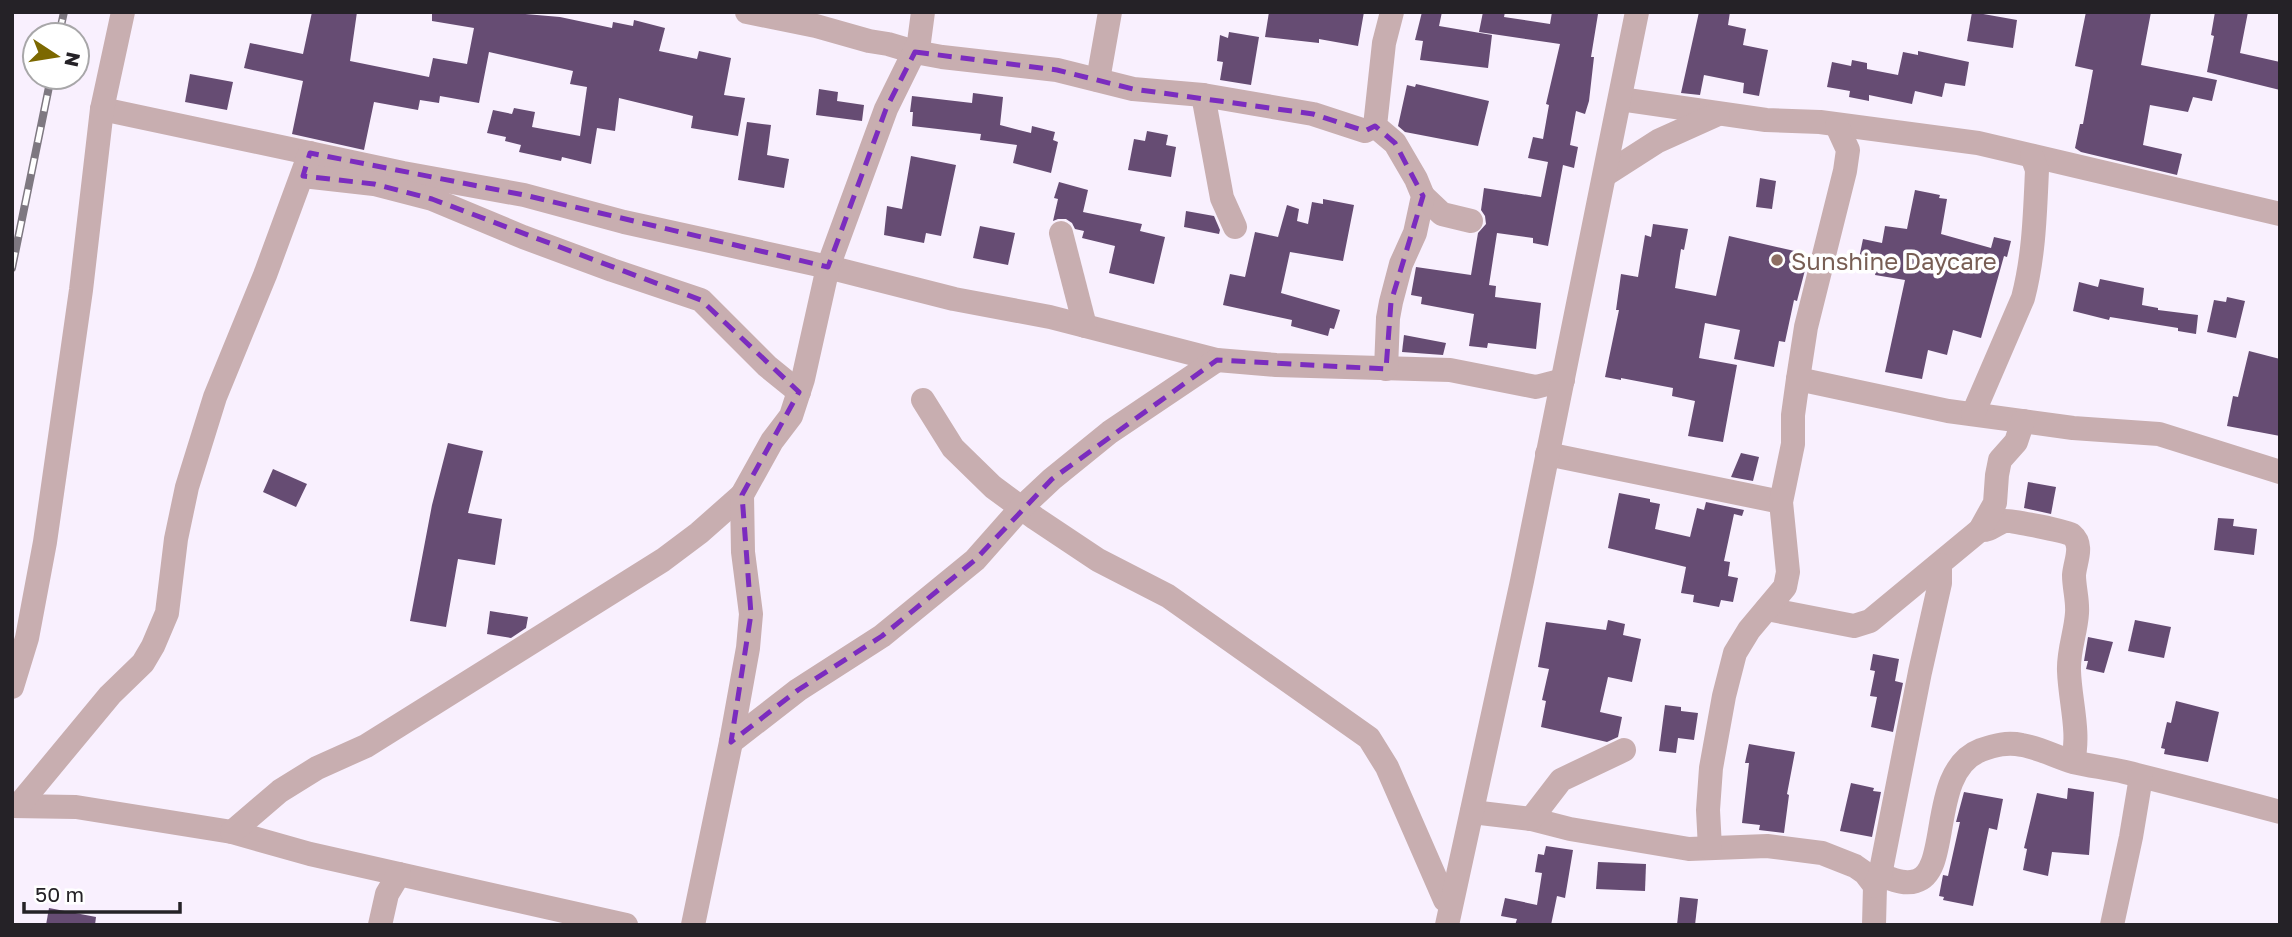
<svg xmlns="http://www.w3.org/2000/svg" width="2292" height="937" font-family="'Golos Text',sans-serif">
<rect width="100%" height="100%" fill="#f9f0fe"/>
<g fill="#664c73">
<path d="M312 12H357L350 61 429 77 433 58 467 64 474 28 432 21V12H502L560 17 612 28 613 22 633 26 634 20 665 28 659 51 697 59 699 51 731 58 724 95 745 98 738 136 691 128 693 116 619 98 615 131 597 128 591 164 562 157 561 161 519 152 521 145 505 141 506 137 487 133 493 110 512 114 514 108 535 112 532 127 580 136 587 87 570 84 573 71 489 52 479 103 440 96 439 103 420 100 418 110 374 102 364 150 292 134 303 81 244 68 250 43 303 54Z"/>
<path d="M1269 12H1364L1358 46 1319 39V43L1265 37Z"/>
<path d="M1422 12H1442L1439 26 1492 35 1488 68 1420 60 1423 41 1415 40Z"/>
<path d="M1483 12H1505L1504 17 1550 24 1552 12 1598 14 1591 57H1594L1589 101 1585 114 1576 111 1570 145 1578 147 1574 168 1563 165 1548 246 1533 243V238L1497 233 1489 285 1496 286 1495 297 1541 303 1536 349 1488 343 1487 348 1469 346 1474 314 1421 304 1422 297 1411 295 1416 267 1471 275 1478 233 1486 224 1485 216 1481 210 1484 188 1541 197 1548 162 1528 158 1533 137 1543 139 1549 105 1546 104 1560 44 1479 32Z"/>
<path d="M1699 12H1730L1728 25 1746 29 1743 45 1768 50 1759 96 1743 93 1744 83 1704 75 1700 95 1681 93Z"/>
<path d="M1972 12 2017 20 2013 48 1967 41Z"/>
<path d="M2086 12H2151L2141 65 2217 80 2212 101 2193 97 2188 112 2150 105 2143 145 2182 154 2177 175 2081 152 2075 148 2080 124H2083L2093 70 2075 66Z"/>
<path d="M2215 12H2248L2240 53 2280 62V90L2207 72 2214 36 2211 35Z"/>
<path d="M1229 32 1259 37 1251 85 1220 80 1223 62 1217 61 1220 35 1228 38Z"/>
<path d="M1918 51 1969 62 1965 86 1945 83 1942 97 1915 91 1912 104 1869 95V101L1849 97 1850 91 1827 87 1832 62 1851 66 1852 60 1867 63V69L1898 75 1903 52 1918 55Z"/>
<path d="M190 74 233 82 227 110 185 102Z"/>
<path d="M1416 84 1489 101 1478 146 1405 132 1398 126 1407 85 1415 87Z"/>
<path d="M819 89 838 92 837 101 864 105 862 121 816 115Z"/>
<path d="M973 93 1003 97 1000 125 1031 133 1032 126 1055 132 1053 140 1058 142 1051 173 1013 163 1017 145 980 140 981 134 912 126 913 112H910L912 96 972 103Z"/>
<path d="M747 122 771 125 767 155 789 159 784 188 738 180Z"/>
<path d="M1147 131 1168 135 1166 145 1176 147 1171 177 1128 170 1134 139 1145 141Z"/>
<path d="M911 156 956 165 941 236 926 233 924 243 884 235 887 206 902 209Z"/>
<path d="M1760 178 1776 181 1772 209 1756 207Z"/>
<path d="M1059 182 1088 190 1083 212 1142 224 1140 231 1165 237 1154 284 1109 273 1115 246 1082 238 1084 231 1075 229 1072 223 1066 219H1058L1053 221 1058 199 1054 198Z"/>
<path d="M1915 190 1940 195 1939 198 1947 199 1941 234 1991 248 1994 237 2011 241 2007 257 2004 256 1981 338 1953 330 1947 355 1928 350 1922 379 1885 372 1905 280 1875 275 1876 271 1857 268 1863 239 1882 243 1885 226 1907 229Z"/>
<path d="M1323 199 1354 205 1343 261 1290 252 1281 293 1340 310 1334 329 1330 328 1328 336 1291 326 1292 320 1223 305 1230 274 1245 277 1255 232 1278 237 1287 205 1299 209 1297 221 1308 224 1312 202 1323 204Z"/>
<path d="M1186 211 1214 216 1220 230 1219 234 1184 227Z"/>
<path d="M1653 224 1688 229 1684 250 1681 249 1675 288 1716 296 1729 236 1799 252 1796 268 1805 270 1797 301 1794 300 1785 342 1779 341 1774 367 1734 359 1740 330 1705 323 1699 358 1737 365 1723 442 1688 436 1695 401 1672 396 1673 388 1621 378V380L1605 377 1619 310H1616L1621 274 1638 277 1645 235 1651 237Z"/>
<path d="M980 226 1015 233 1008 265 973 258Z"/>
<path d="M2100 279 2144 288 2142 305 2158 308V310L2198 315 2196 334 2178 331V328L2110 317 2109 320 2073 311 2079 282 2098 287Z"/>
<path d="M2227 297 2245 301 2236 338 2207 332 2214 300 2226 302Z"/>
<path d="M1404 335 1446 343 1443 355 1402 352Z"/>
<path d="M2249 351 2280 359V436L2227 426 2233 396 2238 397Z"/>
<path d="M448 443 483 451 468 513 502 519 495 565 458 559 446 627 410 621 432 505Z"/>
<path d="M1741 453 1759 457 1753 481 1731 477Z"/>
<path d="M273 469 307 484 296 507 263 492Z"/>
<path d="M2028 482 2056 487 2051 514 2024 508Z"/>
<path d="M1619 493 1650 499V502L1660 504 1655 529 1690 537 1697 508 1704 510 1706 502 1744 510 1742 516 1734 514 1724 561 1730 562 1728 576 1738 578 1733 602 1721 600 1719 607 1693 602 1694 595 1681 593 1686 567 1608 548Z"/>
<path d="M2218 518 2234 519 2233 526 2257 529 2254 555 2214 550Z"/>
<path d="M490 611 528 617 526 628 511 638 487 634Z"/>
<path d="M1608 620 1625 624 1623 635 1641 639 1632 682 1608 677 1600 712 1622 717 1618 737 1607 742 1541 727 1546 701 1542 700 1549 669 1538 667 1546 622 1606 630Z"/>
<path d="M2135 620 2171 627 2164 658 2128 651Z"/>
<path d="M2088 637 2113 642 2104 673 2086 669 2088 661H2084Z"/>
<path d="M1873 654 1899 659 1895 681 1903 683 1893 732 1871 727 1877 697 1870 696 1875 671 1870 670Z"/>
<path d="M2176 701 2219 712 2208 762 2164 754 2165 749 2161 748 2167 722 2171 723Z"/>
<path d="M1665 705 1681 707V711L1698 713 1694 740 1678 738 1676 753 1659 751Z"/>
<path d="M1749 744 1795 752 1787 794 1789 795 1784 833 1759 830 1760 825 1742 823 1749 763H1745Z"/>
<path d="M1851 783 1874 788 1873 791 1881 792 1872 837 1840 831Z"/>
<path d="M2068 788 2094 792 2089 855 2052 852 2048 876 2023 870 2027 849 2024 848 2037 793 2067 799Z"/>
<path d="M1964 792 2003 799 1997 830 1989 828 1973 906 1943 900 1944 897 1939 896 1943 875 1948 876 1960 822H1956Z"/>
<path d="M1546 846 1573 850 1565 898 1557 896 1551 925H1515L1517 919 1501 916 1505 898 1537 905 1542 873 1535 872 1538 854 1544 855Z"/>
<path d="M1598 862 1646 864 1645 891 1596 889Z"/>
<path d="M1680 897 1698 899 1695 925H1677Z"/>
<path d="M49 908 96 917 95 925H46Z"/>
</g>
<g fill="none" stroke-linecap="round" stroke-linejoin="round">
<g stroke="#c8aeb0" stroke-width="24">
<path d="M747 12 816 26 869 41 888 44 915 52 942 57 1057 70 1133 89 1203 95 1313 114 1365 131 1375 126"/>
<path d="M1098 80 1110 12"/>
<path d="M1203 95 1222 198 1235 227"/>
<path d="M1620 99 1766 120 1820 122 1978 143 2280 214"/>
<path d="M102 109 403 173 524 195 624 222 828 267 954 299 1050 317 1217 360 1276 365 1450 370 1536 387 1563 380"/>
<path d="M1605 175 1658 141 1718 114"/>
<path d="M303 176 374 184 432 199 523 237 612 270 701 300 767 366 799 392"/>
<path d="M1423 196 1442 214 1471 221"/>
<path d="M1061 233 1085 326"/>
<path d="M1386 369 1388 318 1391 302 1401 264 1415 233 1423 196 1416 179 1395 143 1375 126 1384 43 1392 12"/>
<path d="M1798 379 1948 411 2073 428 2159 434 2280 472"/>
<path d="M923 400 953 448 993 487 1035 518 1098 560 1168 596 1369 738 1387 767 1445 900"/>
<path d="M1973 414 2023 298C2034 256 2035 214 2037 170L2032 156"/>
<path d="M1547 454 1781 502"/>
<path d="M1980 530C1990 531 1995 524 2004 521 2009 520 2067 531 2072 535 2084 545 2075 562 2074 575 2074 588 2078 600 2077 613 2076 632 2068 651 2069 671 2070 701 2080 732 2073 761"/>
<path d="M1767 609 1854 626 1870 621 1980 530 1995 503 1997 475 2000 460 2016 442 2023 421"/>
<path d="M12 687 27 638 45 542 81 290 102 109 123 12"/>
<path d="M731 742 798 690 882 636 975 560 1021 508 1052 479 1110 432 1217 360"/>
<path d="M12 806 76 807 232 832 310 854 626 925"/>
<path d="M18 806 110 695 143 663 153 646 167 613 176 539 187 487 215 397 265 275 310 153"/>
<path d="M1472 812 1531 819 1570 829 1689 849 1767 846 1822 853 1855 866 1865 873 1875 886 1874 925"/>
<path d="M1531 819 1561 780 1624 750"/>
<path d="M232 832 280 791 317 768 366 746 663 560 699 533 742 495"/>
<path d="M1710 848 1708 810 1711 768 1724 696 1735 653 1749 630 1785 587 1788 572 1781 502 1793 444V415L1798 379 1806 327 1845 171 1848 150 1837 126"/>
<path d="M1880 875C1892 879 1904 885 1916 881 1952 871 1927 771 1981 750 1995 745 2007 742 2022 745 2040 748 2056 757 2073 762 2090 766 2108 768 2125 772 2177 785 2229 798 2280 812"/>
<path d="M1875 886 1880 875 1920 672 1940 583V565"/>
<path d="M380 925 387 894 399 874"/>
<path d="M693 925 731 742 748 648 751 614 743 552 742 495 772 441 791 416 803 379 828 267 886 109 919 42 923 12"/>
<path d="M1447 925 1522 581 1637 12"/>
<path d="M2112 925 2131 837 2141 777"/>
</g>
<defs>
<g id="rail">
<path d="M59 35 64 12"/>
<path d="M12 268 51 77"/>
</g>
</defs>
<use href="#rail" stroke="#7e7881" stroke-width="8"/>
<use href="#rail" stroke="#fff" stroke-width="5" stroke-dasharray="16" stroke-linecap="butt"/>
</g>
<path fill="none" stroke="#7b2cbf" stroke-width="5" stroke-dasharray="14 9" stroke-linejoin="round" d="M915 52 1057 70 1133 89 1313 114 1365 131 1375 126 1395 143 1423 196 1391 302 1386 369 1217 360 1052 479 975 560 882 636 798 690 731 742 751 614 742 495 799 392 701 300 432 199 374 184 303 176 310 153 524 195 828 267 886 109Z"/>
<circle fill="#8d6e63" stroke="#fff" stroke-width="2.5" cx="1777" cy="260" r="7"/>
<g text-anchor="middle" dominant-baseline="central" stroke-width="7" stroke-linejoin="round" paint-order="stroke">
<g font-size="24" fill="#785e54" stroke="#fff" text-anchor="start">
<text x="1791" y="260">Sunshine Daycare</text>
</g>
</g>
<rect width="2292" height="937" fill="none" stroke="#252227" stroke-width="28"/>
<g transform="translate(56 56) rotate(102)"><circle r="33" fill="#ffffff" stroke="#a8a7a9" stroke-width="2"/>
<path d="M0-5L12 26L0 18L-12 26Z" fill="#7c6800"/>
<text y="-10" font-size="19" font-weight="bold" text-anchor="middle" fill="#252227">N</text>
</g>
<path d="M24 902v10h156v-10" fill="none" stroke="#252227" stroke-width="3.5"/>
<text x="35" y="902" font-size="21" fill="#252227" stroke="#ffffff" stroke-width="5" paint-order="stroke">50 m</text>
</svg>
